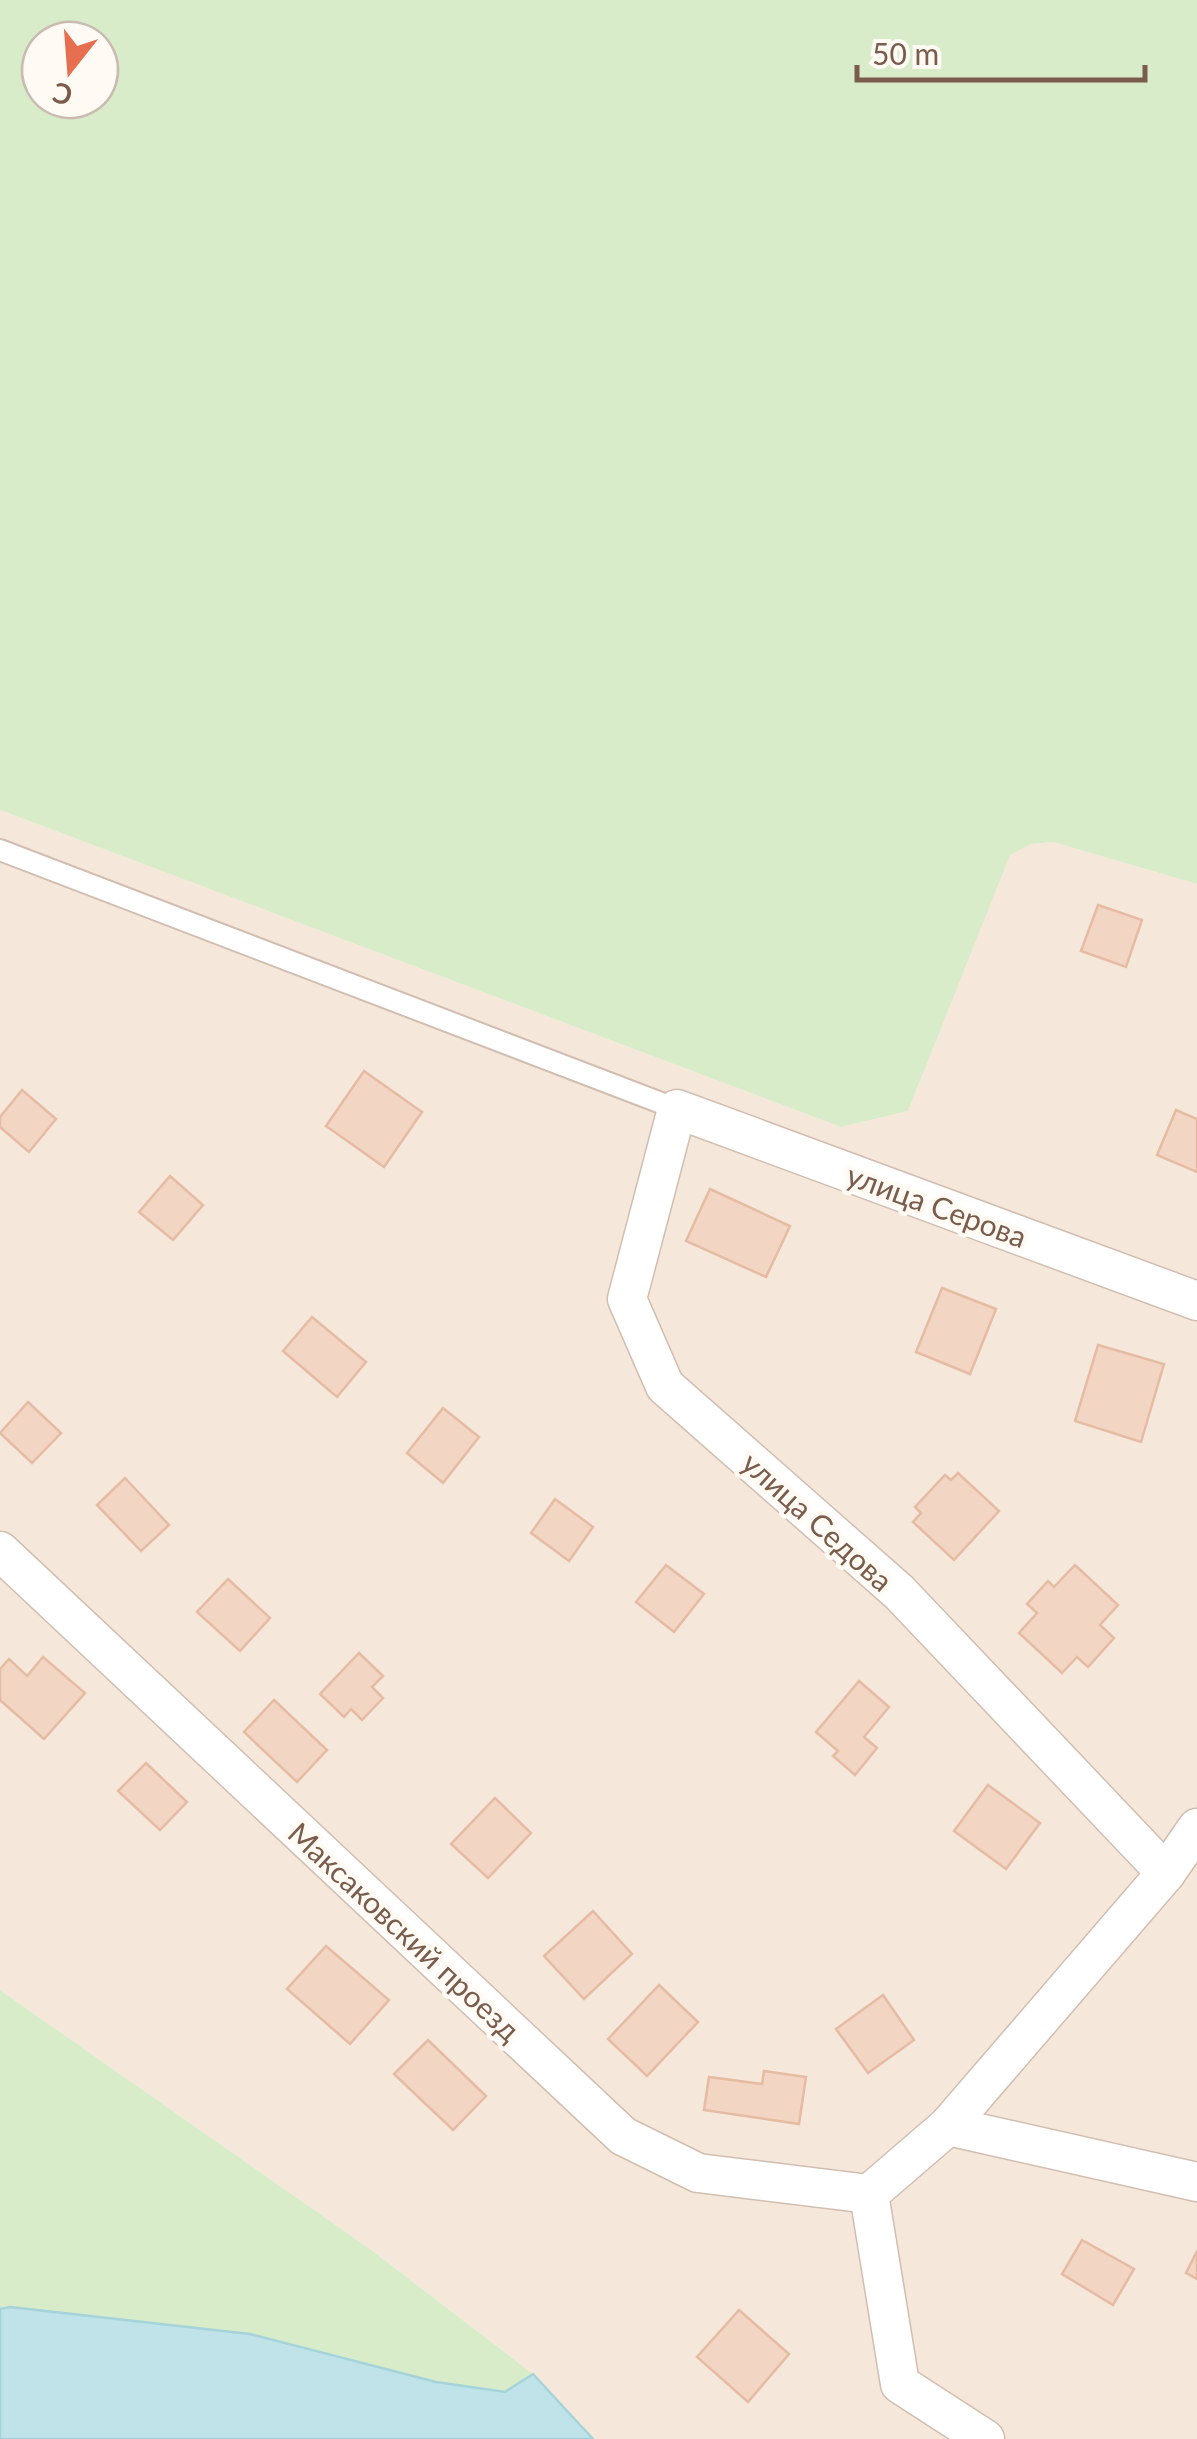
<svg xmlns="http://www.w3.org/2000/svg" width="1197" height="2439" font-family="Lato,sans-serif">
<rect width="100%" height="100%" fill="#fdf6ec"/>
<path fill="#f5e8da" d="M0 810 841 1127 908 1111 1009 855 1031 844 1053 842 1197 884V2439H593L533 2374 370 2249 0 1990Z"/>
<g fill="#d8ecc9" fill-rule="evenodd">
<path d="M0 0H1197V884L1053 842 1031 844 1010 855 908 1111 841 1127 0 810ZM40 40H100V100H40Z"/>
<path d="M0 1990 370 2249 533 2374 505 2392 436 2382 250 2334 0 2309Z"/>
</g>
<path fill="#bfe3e8" stroke="#a5d3da" stroke-width="2.5" d="M10 2307 250 2334 436 2382 505 2392 533 2374 593 2439H0V2309Z"/>
<g fill="#f3d5c3" stroke="#e6bba3" stroke-width="2.5">
<path d="M1098 905 1142 920 1126 967 1081 951Z"/>
<path d="M364 1071 422 1112 384 1167 326 1126Z"/>
<path d="M22 1090 56 1119 29 1152 0 1127V1117Z"/>
<path d="M1176 1110 1197 1119V1172L1157 1155Z"/>
<path d="M170 1176 203 1205 173 1240 139 1212Z"/>
<path d="M710 1189 790 1226 766 1277 686 1241Z"/>
<path d="M942 1288 996 1309 970 1374 916 1352Z"/>
<path d="M312 1317 366 1362 337 1397 283 1351Z"/>
<path d="M1098 1345 1164 1364 1141 1442 1075 1421Z"/>
<path d="M28 1402 61 1433 32 1463 0 1433Z"/>
<path d="M443 1408 479 1437 443 1483 407 1453Z"/>
<path d="M958 1473 999 1511 954 1560 913 1522 921 1513 915 1507 945 1475 951 1480Z"/>
<path d="M125 1478 169 1525 141 1551 97 1505Z"/>
<path d="M555 1499 593 1527 569 1561 531 1533Z"/>
<path d="M666 1565 704 1594 674 1632 636 1602Z"/>
<path d="M1075 1565 1118 1605 1100 1625 1114 1638 1088 1667 1077 1657 1062 1673 1019 1633 1037 1613 1027 1604 1048 1581 1054 1587Z"/>
<path d="M228 1579 270 1618 240 1651 197 1612Z"/>
<path d="M359 1653 383 1676 372 1687 383 1698 362 1720 351 1709 344 1717 320 1694Z"/>
<path d="M43 1657 85 1693 44 1739 0 1700V1669L9 1659 27 1676Z"/>
<path d="M859 1681 889 1707 864 1737 877 1748 855 1775 833 1756 838 1751 816 1732Z"/>
<path d="M274 1700 327 1750 297 1782 244 1732Z"/>
<path d="M146 1763 187 1802 160 1830 118 1791Z"/>
<path d="M988 1785 1040 1823 1006 1869 954 1831Z"/>
<path d="M495 1798 531 1833 488 1878 451 1844Z"/>
<path d="M593 1911 632 1954 584 1999 544 1956Z"/>
<path d="M326 1946 389 2000 350 2044 287 1989Z"/>
<path d="M659 1985 698 2022 647 2076 608 2039Z"/>
<path d="M883 1995 914 2040 868 2073 836 2029Z"/>
<path d="M428 2040 486 2096 453 2130 394 2074Z"/>
<path d="M764 2071 806 2077 799 2124 704 2110 709 2077 762 2084Z"/>
<path d="M1082 2240 1134 2269 1113 2305 1062 2274Z"/>
<path d="M1197 2251V2279L1186 2273Z"/>
<path d="M739 2310 789 2354 748 2402 697 2357Z"/>
</g>
<g fill="none" stroke-linecap="round" stroke-linejoin="round">
<defs>
<path id="service" d="M0 850 677 1109"/>
<g id="minor">
<path d="M0 1551 623 2136 698 2173 869 2194"/>
<path d="M1166 1873 899 1592 665 1386 627 1299 677 1109 1197 1301"/>
<path d="M948 2126 1197 2182"/>
<path d="M869 2194 948 2126 1166 1873 1197 1828"/>
<path d="M869 2194 900 2384 985 2439"/>
</g>
</defs>
<use href="#service" stroke="#d1beb0" stroke-width="24"/>
<use href="#minor" stroke="#d1beb0" stroke-width="41"/>
<use href="#service" stroke="#fff" stroke-width="20"/>
<use href="#minor" stroke="#fff" stroke-width="38"/>
</g>
<g text-anchor="middle" dominant-baseline="central" stroke-width="9" stroke-linejoin="round" paint-order="stroke">
<g font-size="30" fill="#7a5c4d" stroke="#fffaf3">
<text transform="translate(937 1205) rotate(20)">улица Серова</text>
<text transform="translate(818 1521) rotate(42)">улица Седова</text>
<text transform="translate(405 1931) rotate(43)">Максаковский проезд</text>
</g>
</g>
<g transform="translate(70 70) rotate(197)"><circle r="48" fill="#fffaf3" stroke="#cabbb1" stroke-width="2.5"/>
<path d="M0-8L18 38L0 25L-18 38Z" fill="#e76f51"/>
<text y="-15" font-size="28" font-weight="bold" text-anchor="middle" fill="#7a5c4d">С</text>
</g>
<path d="M857 65v15h288v-15" fill="none" stroke="#7a5c4d" stroke-width="5"/>
<text x="872" y="65" font-size="30" fill="#7a5c4d" stroke="#fffaf3" stroke-width="8" paint-order="stroke">50 m</text>
</svg>
